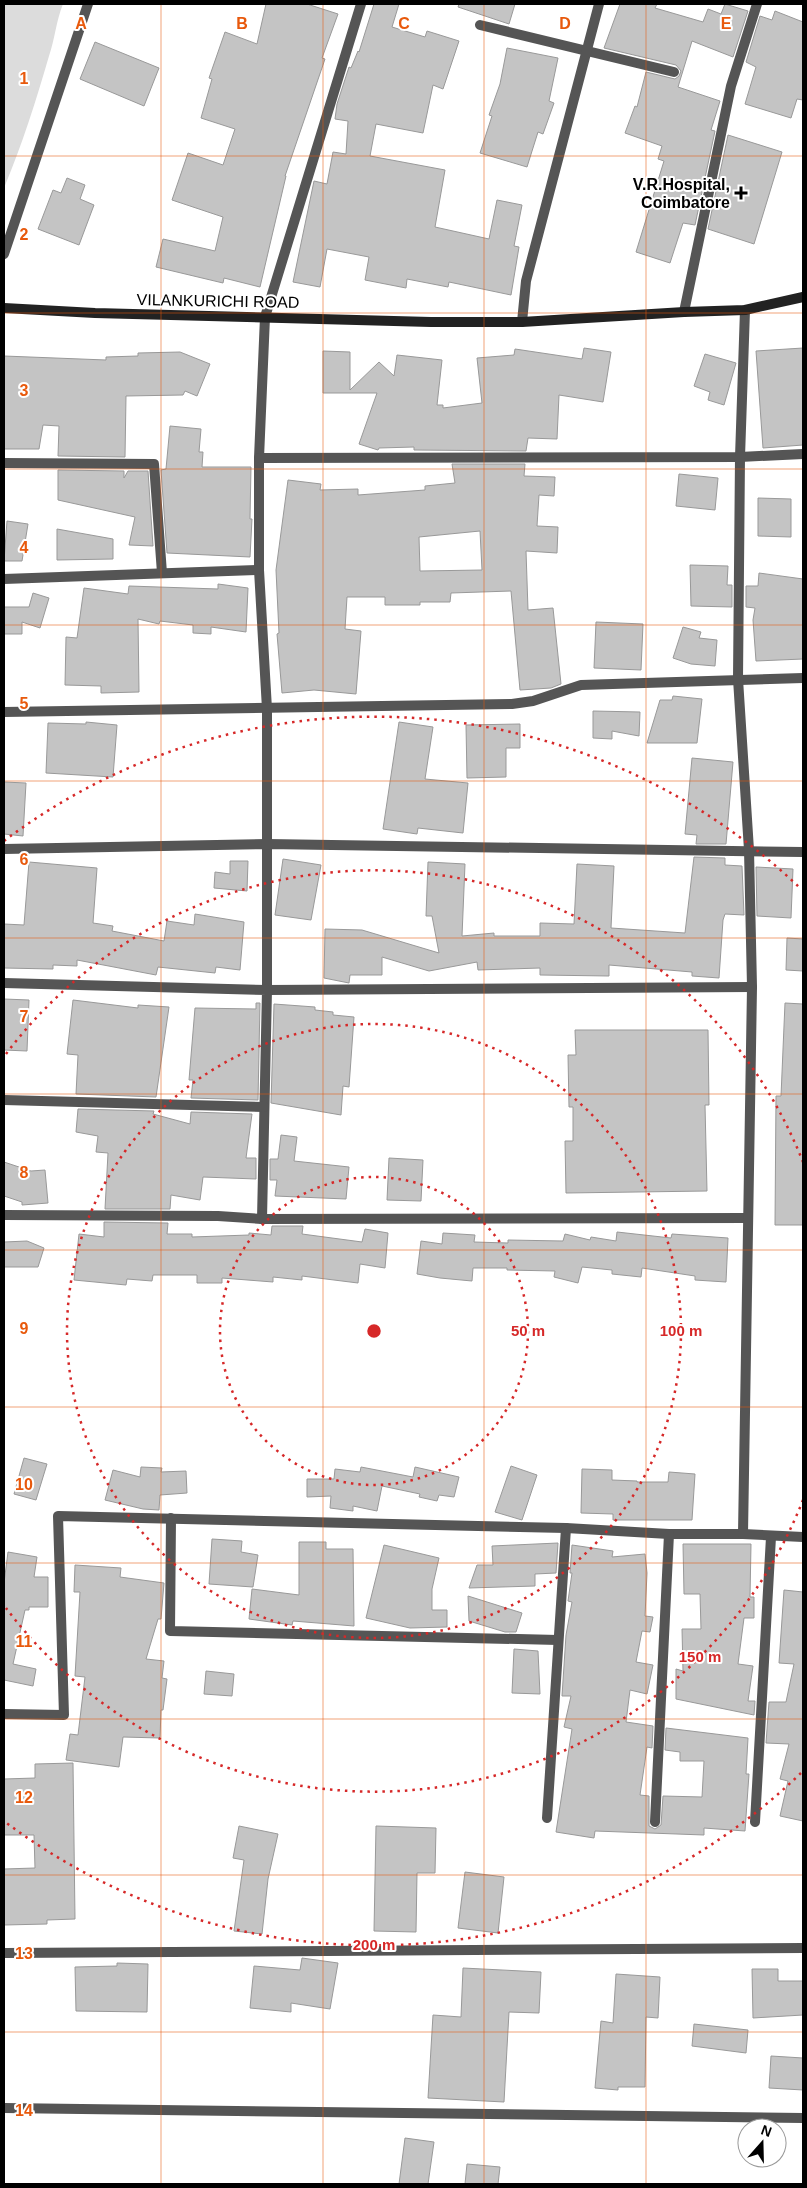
<svg xmlns="http://www.w3.org/2000/svg" width="807" height="2188" font-family="Arial,sans-serif">
<rect width="100%" height="100%" fill="#fff"/>
<path fill="#dcdcdc" d="M4 4H63C56 21 55 39 49 56 36 101 22 145 4 188Z"/>
<g fill="#c4c4c4" stroke="#999" fill-rule="evenodd">
<path d="M266 4H307L338 14 322 58 325 59 285 176H286L260 287 224 278 223 283 156 267 163 239 215 251 223 217 172 200 188 153 223 165 235 129 201 118 212 79 209 78 225 32 257 44Z"/>
<path d="M374 4H399L392 27 425 37 427 31 459 41 443 89 433 85 423 133 376 124 370 156 445 170 435 227 489 239 497 200 522 205 514 246 519 247 511 295 449 282 448 287 407 279 406 288 365 280 369 257 327 249 320 287 293 282 314 181 327 184 333 152 346 154 348 121 335 119 337 104 349 67 351 68 358 51 359 52Z"/>
<path d="M459 4H515L509 24 458 7Z"/>
<path d="M620 4H657L655 8 703 22 708 9 721 14 725 4 748 11 733 57 692 41 678 87 720 101 711 130 715 131 695 225 683 223 670 263 636 252 664 161 658 159 662 146 625 133 635 106 637 107 646 72 675 79 679 76 681 71 676 65 604 48Z"/>
<path d="M775 11 803 22V100L797 99 791 118 745 104 756 67 746 62 760 16 772 20Z"/>
<path d="M95 42 159 68 144 106 80 79Z"/>
<path d="M507 48 558 58 549 101 554 103 543 134 538 132 527 167 480 153 492 116 489 115 500 84Z"/>
<path d="M728 135 782 152 754 244 708 229Z"/>
<path d="M67 178 85 185 80 199 94 205 79 245 38 229 53 190 61 193Z"/>
<path d="M584 348 611 352 603 402 559 395 557 439 528 438 526 451 414 450V447L379 448 378 450 359 444 377 393H323V351L350 352V390L379 362 394 376 397 355 442 360 437 405H443V408L482 403 477 358 514 355 515 349 582 359Z"/>
<path d="M803 348V445L763 448 756 351Z"/>
<path d="M180 352 210 364 197 396 185 391 183 395 126 396 125 457 58 456 59 426 43 425 39 449H4V356L106 360V357L138 356V353Z"/>
<path d="M705 354 736 363 724 405 708 400 710 392 694 386Z"/>
<path d="M170 426 201 429 199 452H203L202 467H251L250 519H252L250 557 167 553 161 470 166 469Z"/>
<path d="M452 464H525L524 476 555 477 554 496 539 495 537 526 558 527 557 553 526 551 528 610 553 608 561 684 551 688 520 690 511 591 451 593 450 602H420V605H385V597H347L345 629 361 631 356 694 314 690 282 693 277 634 279 633 276 570 288 480 321 484 320 490 358 489V495L425 490V486L455 483ZM480 531 482 570 420 571 419 537Z"/>
<path d="M58 470 124 471V478L128 471H148L153 546 129 545 135 517 58 500Z"/>
<path d="M679 474 718 478 715 510 676 506Z"/>
<path d="M758 498 791 499V537L758 536Z"/>
<path d="M7 521 28 524 22 561H4Z"/>
<path d="M57 529 113 539V559L57 560Z"/>
<path d="M690 565 728 566 727 585H732V607L691 606Z"/>
<path d="M759 573 803 579V659L756 661 753 620 755 608 746 607V586H758Z"/>
<path d="M218 584 248 588 246 632 211 627V634L193 633V625L160 621 159 624 138 619 139 692 101 693V686L65 685 66 637 77 638 84 588 128 594 129 586 218 589Z"/>
<path d="M33 593 49 598 40 628 22 622V634H4V607H29Z"/>
<path d="M596 622 643 624 641 670 594 668Z"/>
<path d="M683 627 701 632 699 638 717 640 715 666 691 664 673 658Z"/>
<path d="M673 696 702 699 697 743H647L660 700H672Z"/>
<path d="M593 711 640 712 639 736 612 731V739L593 738Z"/>
<path d="M86 722 117 725 113 777 46 773 48 723 86 724Z"/>
<path d="M399 722 433 727 425 779 468 783 463 833 418 828 417 834 383 829Z"/>
<path d="M520 724V748H506V777L467 778 466 725Z"/>
<path d="M692 758 733 762 726 844H696L697 835 685 834Z"/>
<path d="M4 782 26 783 23 836 4 834Z"/>
<path d="M694 857 725 858V865L742 866 744 915 725 914 723 920 719 978 692 976V972L609 965V976L540 975V968L478 970 477 962 429 971 382 957V975H350L349 983 324 978 325 929 362 930 439 953 432 916H426L428 862 465 864 462 936 494 933V936H540V923L574 924 577 864 614 866 611 928 685 933Z"/>
<path d="M283 859 321 865 311 920 275 915Z"/>
<path d="M230 861H248L247 891 214 888 215 872 230 874Z"/>
<path d="M29 862 97 868 93 923 113 926 112 931 164 941 167 921 194 925 195 914 244 922 240 970 216 967 215 973 158 967 156 975 77 960V966L53 965V969L4 968V924L24 925Z"/>
<path d="M756 867 793 869 791 918 757 916Z"/>
<path d="M787 938 803 939V971L786 970Z"/>
<path d="M4 999 29 1000 27 1051 4 1050Z"/>
<path d="M73 1000 138 1008V1005L169 1007 156 1097 76 1094 78 1055 67 1054Z"/>
<path d="M256 1003H260L258 1100 191 1098 193 1080H189L195 1008 256 1009Z"/>
<path d="M785 1003 803 1004V1225H775L776 1096H781Z"/>
<path d="M274 1004 315 1007V1010L333 1012V1015L354 1017 349 1087 343 1086 341 1115 271 1103Z"/>
<path d="M575 1030H708L709 1105H705L707 1191 566 1193 565 1141H573V1107H569L568 1055H576Z"/>
<path d="M78 1109 154 1111 153 1114 190 1124 191 1112 252 1114 246 1158H256V1179L203 1177 200 1200 171 1195 170 1209H105L108 1153 96 1152 98 1136 76 1132Z"/>
<path d="M281 1135 297 1137 294 1161 349 1167 346 1199 275 1196 277 1180H270V1159H278Z"/>
<path d="M389 1158 423 1160 421 1201 387 1200Z"/>
<path d="M4 1162 31 1171 45 1170 48 1203 22 1205V1202L4 1196Z"/>
<path d="M104 1222 168 1223 167 1234H192V1237L249 1235V1233L271 1235 272 1226H303L302 1234 362 1242 365 1229 388 1233 385 1268 360 1264 358 1283 302 1276V1280L273 1277V1282L222 1278V1283H197V1275H153L152 1281 127 1279 126 1285 74 1280 79 1234 104 1237Z"/>
<path d="M617 1232 671 1238 672 1234 728 1238 726 1282 695 1280V1276L642 1268 641 1277 612 1274V1270L582 1267 578 1283 554 1277 555 1271 507 1270V1268H473L472 1281 440 1278 417 1274 421 1241 442 1244 443 1233 475 1235 474 1242 508 1243V1240L563 1241 565 1234 590 1240 591 1237 616 1241Z"/>
<path d="M27 1241 44 1248 38 1267H4V1242Z"/>
<path d="M24 1458 47 1464 36 1500 14 1494Z"/>
<path d="M511 1466 537 1475 522 1520 495 1512Z"/>
<path d="M141 1467 162 1468 161 1472 186 1471 187 1493 160 1495 159 1510 143 1509 105 1500 113 1470 140 1477Z"/>
<path d="M361 1467 413 1477 415 1467 459 1477 454 1497 439 1495 437 1501 419 1497 420 1494 382 1486 377 1511 353 1506V1511L330 1508 331 1496 307 1497V1479H334L335 1469 360 1472Z"/>
<path d="M582 1469 612 1470V1480L637 1481V1482H668L669 1472 695 1474 692 1520H613V1514L581 1513Z"/>
<path d="M212 1539 242 1541 241 1552 258 1555 253 1587 209 1584Z"/>
<path d="M299 1542H326V1549H353L354 1626 293 1621 292 1625 249 1619 252 1589 299 1595Z"/>
<path d="M558 1543 556 1573 535 1574V1586L469 1588 477 1565H493L492 1546Z"/>
<path d="M683 1544H751L750 1597H754V1618H744L738 1664 753 1666 748 1701H755L754 1715 676 1699V1669L683 1671 682 1629H701L700 1594H684Z"/>
<path d="M384 1545 439 1558 432 1589V1610H447V1627L410 1628 366 1618Z"/>
<path d="M572 1545 613 1551 612 1557 645 1554 647 1573 645 1616 653 1617 650 1632 642 1631 636 1662 653 1665 647 1694 630 1690 626 1722 653 1726 652 1748 647 1747 640 1795 649 1796V1826L655 1829 661 1825 663 1796 702 1797 704 1761H680V1752L665 1750 666 1728 748 1738 746 1774H749L745 1831 704 1828V1835L595 1831 594 1838 556 1832 572 1729 564 1727 571 1696H562L566 1635 572 1602 568 1601 572 1573H570Z"/>
<path d="M8 1552 37 1557 34 1577H48V1607H29V1610H25L13 1664 36 1669 33 1686 4 1680V1583Z"/>
<path d="M75 1565 121 1568 120 1577 164 1583 161 1619H158L146 1659 164 1661 162 1678 167 1679 163 1710H161L160 1738 123 1737 119 1767 66 1760 70 1734 78 1735 85 1677 75 1676 80 1592H74Z"/>
<path d="M784 1590 803 1592V1821L780 1816 788 1781 780 1779 789 1744 766 1743 769 1702H786L794 1664 779 1663Z"/>
<path d="M468 1596 522 1613 516 1632H505L469 1621Z"/>
<path d="M514 1649 538 1651 540 1694 512 1693Z"/>
<path d="M206 1671 234 1674 232 1696 204 1694Z"/>
<path d="M73 1763 75 1919 47 1920V1924L4 1925V1869L35 1868 34 1835H4V1779L35 1778V1764Z"/>
<path d="M239 1826 278 1834 268 1879 262 1934 234 1931 244 1860 233 1858Z"/>
<path d="M376 1826 436 1828 435 1873H417L416 1932 374 1931Z"/>
<path d="M465 1872 504 1877 498 1933 458 1928Z"/>
<path d="M302 1958 338 1963 330 2009 291 2003V2012L250 2008 254 1966 300 1970Z"/>
<path d="M117 1963 148 1964 147 2012 76 2011 75 1967 117 1966Z"/>
<path d="M463 1968 541 1972 539 2013 509 2012 504 2102 428 2098 433 2015 461 2017Z"/>
<path d="M752 1969H778V1981H803V2015L753 2018Z"/>
<path d="M616 1974 660 1977 658 2018 646 2017 645 2087H618V2090L595 2088 601 2021 613 2023Z"/>
<path d="M694 2024 748 2030 746 2053 692 2046Z"/>
<path d="M771 2056 803 2058V2090L769 2088Z"/>
<path d="M405 2138 434 2142 428 2184H399Z"/>
<path d="M467 2164 500 2167 498 2184H465Z"/>
</g>
<g fill="none" stroke-linecap="round" stroke-linejoin="round">
<g stroke="#555" stroke-width="10">
<path d="M361 4 265 317 259 458V570L267 709V990L752 987"/>
<path d="M480 25 674 72"/>
<path d="M4 254 88 4"/>
<path d="M684 312 731 86 757 4"/>
<path d="M522 322 526 281 599 4"/>
<path d="M259 458 740 457 803 454"/>
<path d="M4 463 154 464 162 573"/>
<path d="M4 579 259 570"/>
<path d="M4 712 512 704 533 701 581 685 803 678"/>
<path d="M4 849 267 844 803 852"/>
<path d="M4 983 267 990 262 1219"/>
<path d="M4 1100 264 1107"/>
<path d="M4 1215 218 1216 262 1219 747 1218"/>
<path d="M171 1518 170 1631 558 1640"/>
<path d="M4 1714 64 1715 58 1516 566 1528 669 1534H743"/>
<path d="M547 1818 566 1528"/>
<path d="M655 1822 669 1534"/>
<path d="M755 1822 771 1537"/>
<path d="M4 1953 803 1948"/>
<path d="M4 2108 803 2118"/>
</g>
<path stroke="#555" stroke-width="10" d="M745 310 740 457 738 679 749 850 752 987 743 1534 803 1537"/>
<path stroke="#222" stroke-width="10" d="M4 308 95 313 431 322H522L684 312 745 310 803 297"/>
</g>
<path fill="none" stroke="#e8590c" stroke-width="1" stroke-opacity="0.55" d="M161 4V2184M323 4V2184M484 4V2184M646 4V2184M4 156H803M4 313H803M4 469H803M4 625H803M4 781H803M4 938H803M4 1094H803M4 1250H803M4 1407H803M4 1563H803M4 1719H803M4 1875H803M4 2032H803"/>
<g fill="none" stroke="#d62828" stroke-width="2.5" stroke-dasharray="2.5 5">
<circle cx="374" cy="1331" r="154"/>
<circle cx="374" cy="1331" r="307"/>
<path d="M803 1500A461 461 0 0 1 6 1608M6 1054A461 461 0 0 1 803 1162"/>
<path d="M801 1773A614 614 0 0 1 4 1821M4 841A614 614 0 0 1 801 889"/>
</g>
<path fill="#000" stroke="#fff" stroke-width="2" d="M738.5 185.5h5v5h5v5h-5v5h-5v-5h-5v-5h5z"/>
<g text-anchor="middle" dominant-baseline="central" stroke-width="4" stroke-linejoin="round" paint-order="stroke">
<g font-size="16" font-weight="bold" fill="#000" stroke="#fff" text-anchor="end">
<text x="730" y="184">V.R.Hospital,<tspan x="730" dy="18">Coimbatore</tspan></text>
</g>
<g font-size="16" fill="#000" stroke="#fff">
<text transform="translate(218 301) rotate(1)">VILANKURICHI ROAD</text>
</g>
</g>
<g font-size="16" text-anchor="middle" font-weight="bold" fill="#e8590c" stroke="#fff" stroke-width="4" stroke-linejoin="round" paint-order="stroke">
<text x="81" y="29">A</text>
<text x="242" y="29">B</text>
<text x="404" y="29">C</text>
<text x="565" y="29">D</text>
<text x="726" y="29">E</text>
<text x="24" y="84">1</text>
<text x="24" y="240">2</text>
<text x="24" y="396">3</text>
<text x="24" y="553">4</text>
<text x="24" y="709">5</text>
<text x="24" y="865">6</text>
<text x="24" y="1022">7</text>
<text x="24" y="1178">8</text>
<text x="24" y="1334">9</text>
<text x="24" y="1490">10</text>
<text x="24" y="1647">11</text>
<text x="24" y="1803">12</text>
<text x="24" y="1959">13</text>
<text x="24" y="2116">14</text>
</g>
<circle cx="374" cy="1331" r="8" fill="#d62828" stroke="#fff" stroke-width="2.5"/>
<g font-size="15" text-anchor="middle" font-weight="bold" fill="#d62828" stroke="#fff" stroke-width="4" stroke-linejoin="round" paint-order="stroke">
<text x="528" y="1336">50 m</text>
<text x="681" y="1336">100 m</text>
<text x="700" y="1662">150 m</text>
<text x="374" y="1950">200 m</text>
</g>
<rect width="807" height="2188" fill="none" stroke="#000000" stroke-width="10"/>
<g transform="translate(762 2143) rotate(20)"><circle r="24" fill="#ffffff" stroke="#999999"/>
<path d="M0-4L9 19L0 12L-9 19Z" fill="#000000"/>
<text y="-8" font-size="14" font-weight="bold" text-anchor="middle" fill="#000000">N</text>
</g>
</svg>
